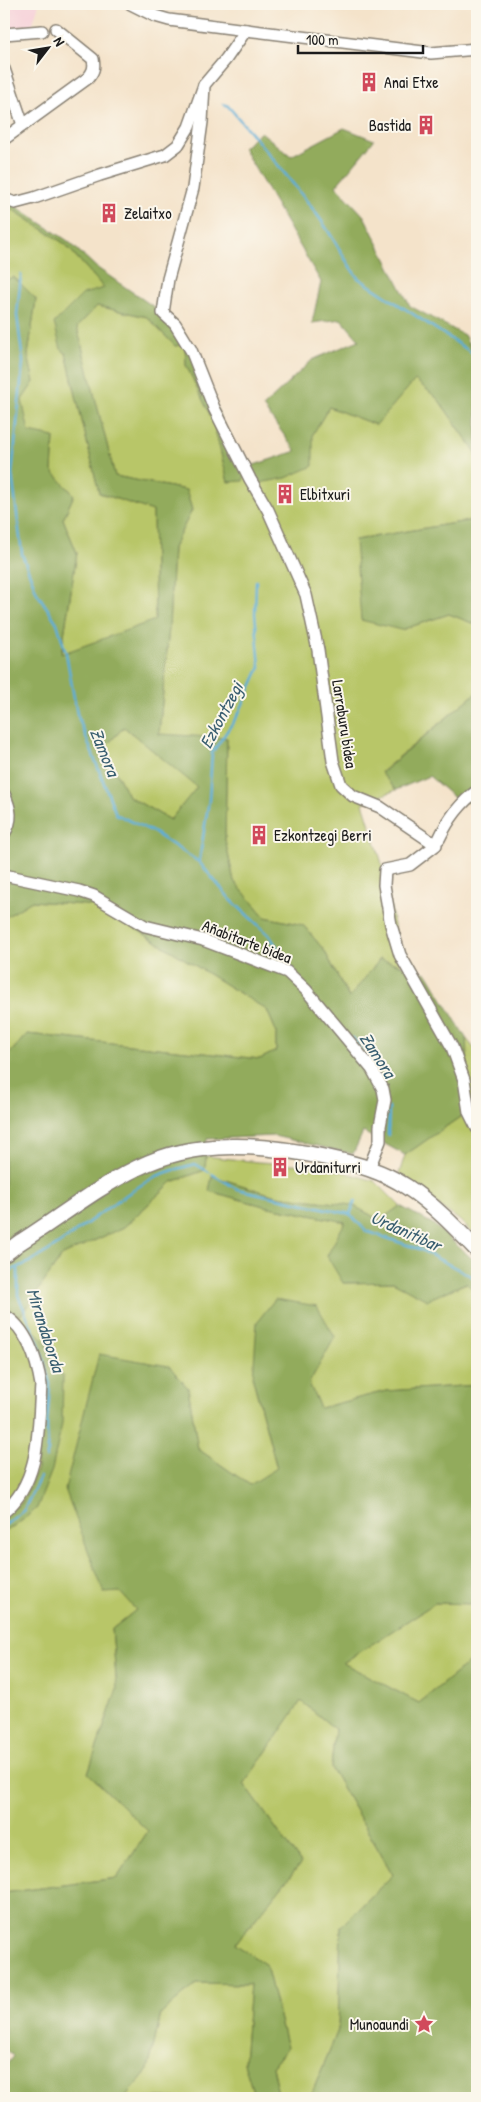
<svg xmlns="http://www.w3.org/2000/svg" width="481" height="2102" font-family="'Patrick Hand',sans-serif">
<rect width="100%" height="100%" fill="#fbf7ec"/>
<filter id="ink" filterUnits="userSpaceOnUse"><feTurbulence type="fractalNoise" baseFrequency=".02" numOctaves="2"/><feDisplacementMap in="SourceGraphic" scale="10" xChannelSelector="R" yChannelSelector="G"/><feConvolveMatrix kernelMatrix="1 2 1 2 8 2 1 2 1" color-interpolation-filters="sRGB"/></filter>
<filter id="wash" filterUnits="userSpaceOnUse"><feTurbulence type="fractalNoise" baseFrequency=".0096" numOctaves="4" result="noise"/><feDisplacementMap in="SourceGraphic" scale="20" xChannelSelector="R" yChannelSelector="G"/><feGaussianBlur stdDeviation="1.12" result="paint"/><feColorMatrix in="noise" values="0 0 0 0 0 0 0 0 0 0 0 0 0 0 0 0 0 1.4 0 .05"/><feComposite in="paint" operator="in"/></filter>
<g filter="url(#wash)">
<rect width="100%" height="100%" fill="#f4e3ca"/>
<path fill="#f6cfd8" d="M4 4H39L31 29 4 30Z"/>
<g fill="#b8c668" stroke="#6a7142">
<path d="M12 209 65 244 104 288 61 349 66 353 99 493 153 511 155 621 61 655 77 553 63 519 74 495 52 471 54 437 29 433 21 400 34 382 28 355 36 299 14 278 4 280V217Z"/>
<path d="M97 306 147 317 175 346 185 344 186 365 213 421 228 482 248 467 286 478 329 407 376 425 415 379 438 399 477 454V516L473 520 355 540 401 630 449 614 477 625V692L381 772 396 790 363 803 384 870 401 965 380 959 350 999 324 950 303 925 265 917 234 881 225 840 227 738 159 735 169 628 173 548 192 510 186 490 115 476 77 327Z"/>
<path d="M124 727 198 787 170 820 128 796 104 748Z"/>
<path d="M32 901 99 906 267 1010 276 1031V1051L260 1059 27 1034 4 1060V918Z"/>
<path d="M466 1038 477 1052V1237L459 1220 398 1177 405 1155 470 1110Z"/>
<path d="M206 1156 258 1162 322 1166 375 1181 400 1206 380 1220 352 1205 276 1196 213 1176 209 1191 264 1206 346 1222 343 1283 393 1282 427 1299 467 1283 477 1294V1385L386 1391 320 1408 309 1383 335 1336 253 1379 277 1469 250 1485 198 1449 188 1388 120 1591 136 1610 112 1629 117 1689 88 1773 148 1831 117 1878 4 1893V1718L6 1714 4 1711V1531L14 1527 37 1508 42 1372 37 1469 22 1503 4 1514V1308L20 1316 63 1255 124 1227 172 1182 205 1170Z"/>
<path d="M435 1603 477 1604V1656L419 1703 343 1663Z"/>
<path d="M301 1701 335 1729 331 1768 393 1875 341 1926 338 2030 310 2098H279L272 2067 287 2048 266 1965 235 1944 301 1863 244 1784Z"/>
<path d="M197 1983 250 1984 244 2063 255 2098H124L148 2070 161 2014Z"/>
</g>
<g fill="#92ab5c" stroke="#57643c" fill-rule="evenodd">
<path d="M344 128 374 140 336 186 364 216 410 306 464 335 477 359V454L438 399 415 380 376 425 329 407 313 434V466L286 478 254 484 248 467 296 451 263 407 312 360 359 340 341 319 312 323 321 282 243 148 261 132 291 156Z"/>
<path d="M5 199 68 241 96 267 154 307 184 333 245 475 243 481 228 482 213 421 186 365 185 344 175 346 147 317 97 306 77 327 115 476 186 490 192 510 173 548 169 628 159 734 227 738 225 840 234 881 265 917 303 925 324 950 349 998 380 959 427 973 466 1038 470 1110 405 1155 363 1132 353 1154 274 1136 207 1139 205 1170 172 1182 124 1227 63 1255 20 1316 4 1308V1060L27 1034 260 1059 276 1051V1031L267 1010 99 906 32 901 4 918V280L14 277 36 299 28 355 34 382 22 400 29 432 54 437 52 471 74 495 63 519 77 553 61 654 155 620 153 511 99 493 66 353 61 349 54 323 83 294 104 288 65 244 12 209 4 217ZM124 727 197 787 170 820 128 796 104 748Z"/>
<path d="M477 516V625L449 614 401 630 361 620 355 540 473 520Z"/>
<path d="M477 692V803L458 801 429 776 396 790 381 773Z"/>
<path d="M212 1176 276 1196 352 1205 380 1220 400 1206 433 1224 477 1263V1294L466 1283 427 1300 393 1282 343 1283 327 1256 345 1222 264 1206 209 1191Z"/>
<path d="M275 1299 317 1306 335 1337 309 1383 320 1408 386 1391 477 1385V1604L435 1603 343 1663 419 1703 477 1656V2098H310L338 2030 341 1926 393 1875 331 1768 335 1729 301 1701 244 1784 301 1863 235 1944 266 1965 287 2048 272 2067 279 2098H255L244 2063 250 1984 197 1983 161 2014 148 2070 124 2098H4V2068L13 2056 4 2047V1893L117 1878 148 1831 88 1773 117 1689 112 1629 136 1610 120 1592 104 1593 65 1489 99 1354 169 1366 188 1388 198 1449 250 1485 277 1468 253 1379 257 1322Z"/>
<path d="M32 1328 43 1339 63 1376 62 1424 52 1470 37 1508 14 1527 4 1531V1514L22 1503 37 1469 42 1372 28 1330Z"/>
</g>
<g fill="none" stroke-linecap="round" stroke-linejoin="round">
<g stroke="#5caed7" stroke-width="2.5">
<path d="M223 104 228 106C259 142 290 178 318 216 333 236 343 258 358 278L477 356"/>
<path d="M21 274 17 315 23 362 12 474 22 554 37 593 57 623 66 653 77 714 116 814 153 832 199 862 230 899 269 935 293 971"/>
<path d="M199 862 209 800 212 753 238 715 260 667 255 614 256 581"/>
<path d="M353 1038 366 1053"/>
<path d="M388 1135 389 1108"/>
<path d="M212 1174 237 1189 350 1214 366 1231 419 1249 477 1279"/>
<path d="M350 1214 355 1201"/>
<path d="M18 1268V1295L40 1347 50 1384 47 1425 48 1451 46 1458"/>
<path d="M4 1273C61 1253 102 1205 155 1177 167 1171 182 1168 195 1164L209 1172"/>
<path d="M4 1526 24 1510 40 1477"/>
</g>
</g>
</g>
<g filter="url(#ink)">
<g fill="none" stroke-linecap="round" stroke-linejoin="round">
<defs>
<g id="minor">
<path d="M131 4 155 16 169 20 246 30 431 53 477 49"/>
<path d="M4 34 42 31"/>
<path d="M4 69 23 125"/>
<path d="M204 85 202 122 193 188 168 279 163 313 175 324 191 350 214 408 250 479 268 510 306 595 318 650 333 761 341 785 353 796 380 807 436 845 410 865 385 870 384 885 391 925 400 955 452 1047 464 1080 469 1112 477 1128"/>
<path d="M4 139 88 78C93 72 95 68 93 59L56 29"/>
<path d="M4 199 15 203 34 198 100 175 165 155 178 145 189 127 204 85 226 59 246 30"/>
<path d="M4 794C11 809 13 820 4 834"/>
<path d="M439 839C448 820 460 803 477 791"/>
<path d="M4 875 79 891 94 896 145 926 203 940 287 972 306 990 372 1069 383 1089 385 1100 380 1126V1141L369 1168"/>
<path d="M4 1315C27 1328 37 1360 41 1385 38 1429 41 1481 4 1512"/>
</g>
<path id="major" d="M4 1254C10 1251 15 1245 22 1241 60 1217 96 1188 137 1168 198 1138 265 1144 329 1158 356 1164 383 1171 407 1187 433 1204 455 1227 477 1250"/>
</defs>
<use href="#minor" stroke="#888073" stroke-width="14"/>
<use href="#major" stroke="#888073" stroke-width="18"/>
<use href="#minor" stroke="#fff" stroke-width="11"/>
<use href="#major" stroke="#fff" stroke-width="15"/>
</g>
</g>
<defs>
<symbol id="building-bare" viewBox="-9 -9 18 18"><path d="M-4-6H4V6H1V3H-1V6H-4ZM-2.5-4.3h1.7v1.8h-1.7ZM.8-4.3h1.7v1.8H.8ZM-2.5-1h1.7V.8h-1.7ZM.8-1h1.7V.8H.8Z" fill="#d1495b" stroke="#fbf7ec" stroke-width="2.5" paint-order="stroke"/></symbol>
<symbol id="sight-bare" viewBox="-9 -9 18 18"><path d="M0-6L1.8-2.2L6-1.7L2.9 1.2L3.7 5.4L0 3.3L-3.7 5.4L-2.9 1.2L-6-1.7L-1.8-2.2Z" fill="#d1495b" stroke="#fbf7ec" stroke-width="2.5" paint-order="stroke"/></symbol>
</defs>
<g fill-rule="evenodd">
<use href="#building-bare" x="355" y="68" width="28" height="28"/>
<use href="#building-bare" x="412" y="111" width="28" height="28"/>
<use href="#building-bare" x="95" y="199" width="28" height="28"/>
<use href="#building-bare" x="271" y="480" width="28" height="28"/>
<use href="#building-bare" x="245" y="821" width="28" height="28"/>
<use href="#building-bare" x="266" y="1153" width="28" height="28"/>
<use href="#sight-bare" x="410" y="2010" width="28" height="28"/>
</g>
<g text-anchor="middle" dominant-baseline="central" stroke-width="4" stroke-linejoin="round" paint-order="stroke">
<g font-size="16" fill="#1c1c1c" stroke="#fbf7ec" text-anchor="start">
<text x="384" y="82">Anai Etxe</text>
<text x="411" y="125" text-anchor="end">Bastida</text>
<text x="124" y="213">Zelaitxo</text>
<text x="300" y="494">Elbitxuri</text>
<text x="274" y="835">Ezkontzegi Berri</text>
<text x="295" y="1167">Urdaniturri</text>
<text x="409" y="2024" text-anchor="end">Munoaundi</text>
</g>
<g font-size="16" fill="#1c1c1c" stroke="#fbf7ec">
<text transform="translate(345 724) rotate(81)">Larraburu bidea</text>
<text transform="translate(247 941) rotate(21)">Añabitarte bidea</text>
</g>
<g font-size="18" font-style="italic" fill="#395e70" stroke="#fbf7ec">
<text transform="translate(221 715) rotate(-62)">Ezkontzegi</text>
<text transform="translate(105 752) rotate(68)">Zamora</text>
<text transform="translate(378 1055) rotate(57)">Zamora</text>
<text transform="translate(406 1231) rotate(24)">Urdanitibar</text>
<text transform="translate(46 1330) rotate(72)">Mirandaborda</text>
</g>
</g>
<rect width="481" height="2102" fill="none" stroke="#fbf7ec" stroke-width="20"/>
<g transform="translate(48 48) rotate(59)" stroke="#fbf7ec" stroke-width="4" paint-order="stroke">
<path d="M0-4L9 19L0 12L-9 19Z" fill="#1c1c1c"/>
<text y="-8" font-size="14" font-weight="bold" text-anchor="middle" fill="#1c1c1c">N</text>
</g>
<path d="M298 45v8h125v-8" fill="none" stroke="#1c1c1c" stroke-width="2.5"/>
<text x="306" y="45" font-size="15" fill="#1c1c1c" stroke="#fbf7ec" stroke-width="4" paint-order="stroke">100 m</text>
</svg>
